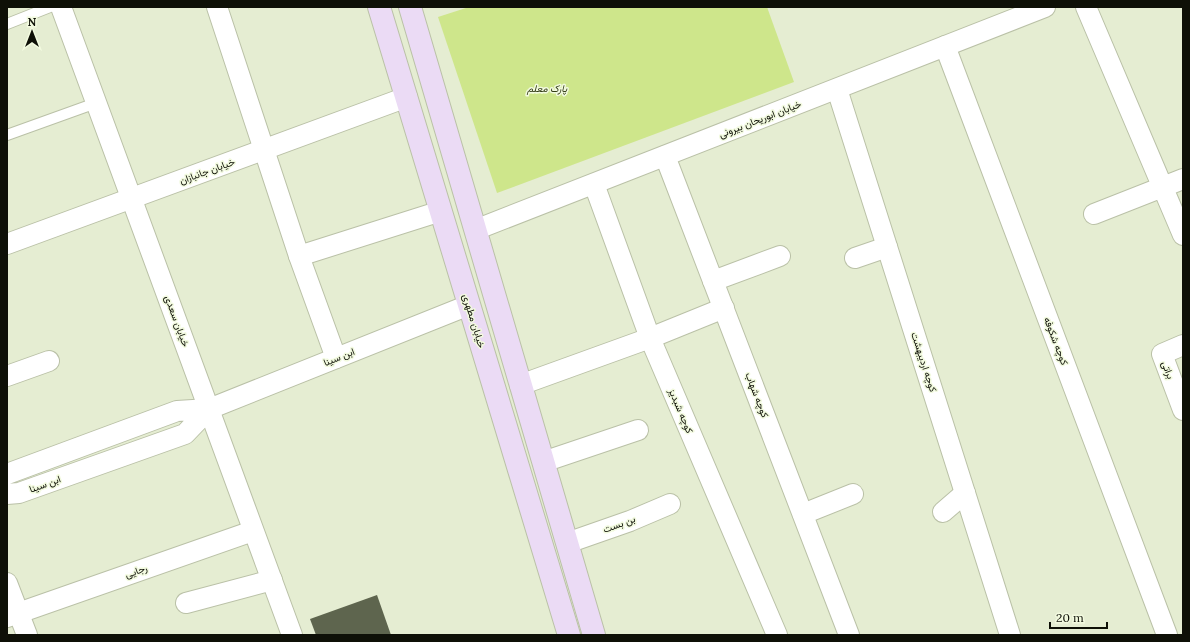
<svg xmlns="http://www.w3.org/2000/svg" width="1190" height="642" font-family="Lora,Vazirmatn,serif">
<rect width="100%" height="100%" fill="#e5edd2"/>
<path fill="#cee68b" d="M469 7H767L794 82 497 193 438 17Z"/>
<path fill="#5e654e" d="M377 595 391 635H316L310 619Z"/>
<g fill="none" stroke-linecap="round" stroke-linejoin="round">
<defs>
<g id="service">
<path d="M7 24 50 7"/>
<path d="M7 135 96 103"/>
</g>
<g id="minor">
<path d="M61 7 292 635"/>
<path d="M217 7 299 256 336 358"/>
<path d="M1086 7 1183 235"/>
<path d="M945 46 1167 635"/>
<path d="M837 89 1010 635"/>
<path d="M665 156 849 635"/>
<path d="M594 184 650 338 777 635"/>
<path d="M1094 214 1183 179"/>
<path d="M475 230 1045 7"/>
<path d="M7 244 407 97"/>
<path d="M299 256 441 211"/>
<path d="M855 258 887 247"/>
<path d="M713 281 780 256"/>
<path d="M1183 345 1162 354 1183 410"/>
<path d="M7 376 49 361"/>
<path d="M520 385 650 338 724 308"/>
<path d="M209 409 469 305"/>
<path d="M543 462 638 430"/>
<path d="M7 474 177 411 209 409 185 434 19 493 7 494"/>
<path d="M943 512 965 493"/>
<path d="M803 514 853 494"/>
<path d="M567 543 630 521 670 504"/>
<path d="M7 583 27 635"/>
<path d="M186 603 272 580"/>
<path d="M7 617 253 531"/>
</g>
<g id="secondary">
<path d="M379 7 569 635"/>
<path d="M410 7 594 635"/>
</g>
</defs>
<use href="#service" stroke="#bac1a7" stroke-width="12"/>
<use href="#minor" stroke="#bac1a7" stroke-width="22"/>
<use href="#secondary" stroke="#bac1a7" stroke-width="24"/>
<use href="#service" stroke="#fff" stroke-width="10"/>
<use href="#minor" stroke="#fff" stroke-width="20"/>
<use href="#secondary" stroke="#ebdbf5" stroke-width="22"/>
</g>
<g text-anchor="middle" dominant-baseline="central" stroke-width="3" stroke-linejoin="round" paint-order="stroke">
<g font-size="10" font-style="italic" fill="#333c16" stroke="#f2fadf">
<text x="547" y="88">پارک معلم</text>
</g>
<g font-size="10" fill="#0e1007" stroke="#f2fadf">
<text transform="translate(760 119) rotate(-21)">خیابان ابوریحان بیرونی</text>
<text transform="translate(207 171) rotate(-20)">خیابان جانبازان</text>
<text transform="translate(177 321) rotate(70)">خیابان سعدی</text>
<text transform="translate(474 321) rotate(73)">خیابان مطهری</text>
<text transform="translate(1056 341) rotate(69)">کوچه شکوفه</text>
<text transform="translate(339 357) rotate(-22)">ابن سینا</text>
<text transform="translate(924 362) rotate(72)">کوچه اردیبهشت</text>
<text transform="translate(1168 370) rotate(69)">براتی</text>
<text transform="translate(757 395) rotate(69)">کوچه شهاب</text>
<text transform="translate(681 411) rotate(67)">کوچه شبدیز</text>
<text transform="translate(45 484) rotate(-20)">ابن سینا</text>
<text transform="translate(619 524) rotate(-20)">بن بست</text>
<text transform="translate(136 571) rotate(-19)">رجایی</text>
</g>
</g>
<rect width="1190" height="642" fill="none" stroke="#0e1007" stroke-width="16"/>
<g transform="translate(32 32)" stroke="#f2fadf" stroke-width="3" paint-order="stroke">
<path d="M0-3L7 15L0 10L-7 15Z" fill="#0e1007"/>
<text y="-6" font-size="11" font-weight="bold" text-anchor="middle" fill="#0e1007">N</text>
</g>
<path d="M1050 622v6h57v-6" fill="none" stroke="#0e1007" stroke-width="2"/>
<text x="1056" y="622" font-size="12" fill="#0e1007" stroke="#f2fadf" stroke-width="3" paint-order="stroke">20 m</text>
</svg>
